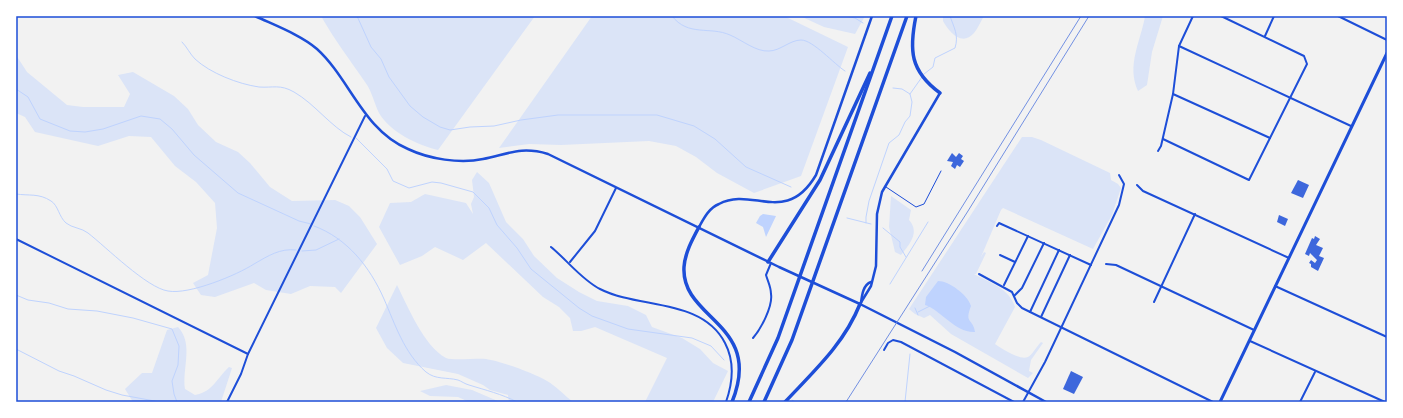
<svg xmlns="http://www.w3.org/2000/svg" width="1403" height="418" font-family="'Fira Sans Condensed',sans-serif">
<rect width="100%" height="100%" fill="#f2f2f2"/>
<g fill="#dbe4f7">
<path d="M321 16H535L438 150C417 145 390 132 379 113 374 103 372 91 365 82 350 60 334 39 321 16Z"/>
<path d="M592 16H784L848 47 801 176 754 193 717 173 696 157 676 146 649 141 561 145 529 144 499 148Z"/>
<path d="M800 16H865L855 34 824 27Z"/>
<path d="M943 16H984C981 21 978 28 974 33 962 47 949 32 943 21Z"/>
<path d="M1145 16H1163L1152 52 1147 85 1138 91C1126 65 1141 41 1145 16Z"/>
<path d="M16 55 27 72 67 105 83 107H124L130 94 118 75 133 72 174 96 188 109 198 125 216 142 238 152 250 163 270 187 292 201 335 200 349 206 360 217 377 244 341 293 335 287 310 286 291 294 266 290 254 283 215 297 201 295 193 283 208 275 217 228 215 203 196 182 175 166 151 137 129 136 98 146 35 132 25 117 16 113Z"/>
<path d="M1022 137H1032L1041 140 1110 173 1111 180 1118 184 1121 188 1112 215 1093 249 1003 208 1001 210 981 257 984 252 986 253 976 274H974C990 283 1009 288 1015 307L995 344C1001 348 1020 361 1028 357 1032 355 1037 346 1041 342L1043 343 1031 360 1029 371 1033 373 1028 378 951 334 930 315 924 318 915 314 909 309Z"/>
<path d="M477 172 489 183 506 222 523 239 534 256 557 278 579 292 597 301 628 306 646 315 652 327 682 338 700 349 713 363 728 371 713 402H645L667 358 595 327 581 331H573L570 318 559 307 543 297 486 243 463 260 435 247 422 256 400 265 379 227 390 203 411 202 425 194 466 203 473 214 471 204 474 197 472 180Z"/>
<path d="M891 196 911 210 909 220C920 232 910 244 901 255L895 252 889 227Z"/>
<path d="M397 285C408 307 424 346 446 358 453 361 477 358 486 359 500 361 534 373 547 381 556 386 564 395 573 402H509L508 395 490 390 483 385 458 374 403 363 387 348 376 328Z"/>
<path d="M178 327C194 344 182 368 185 389L195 395C214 391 216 379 229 367L232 368 221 402H133L125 389 142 373H152L167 330Z"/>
<path d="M446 385 472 390 500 402H469L458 397 430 396 420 391Z"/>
</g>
<g fill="#bfd3fe">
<path d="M763 214 776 216 766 237 763 227 756 223 760 216Z"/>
<path d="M938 281C949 281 968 295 971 306 964 324 973 318 975 332 955 333 941 310 925 305L926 297Z"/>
</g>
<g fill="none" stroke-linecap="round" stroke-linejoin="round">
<g stroke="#bfd3fe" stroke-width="1">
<path d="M357 16 371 47 381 59 389 77 410 106 423 117 440 127 450 130 470 127 494 126 521 120 558 115H657L694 126 715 139 746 167 791 187"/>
<path d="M672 16C688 37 710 26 730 35 742 40 756 52 769 51 780 51 790 40 801 40 813 40 834 64 845 71"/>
<path d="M845 16 855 18 863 23"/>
<path d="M182 42C187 47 190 54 195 59 210 73 238 84 259 87 273 88 280 84 294 92 315 104 331 127 351 137"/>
<path d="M924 74 933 67 935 58 955 48C959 35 954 28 950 16"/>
<path d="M16 89 28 97 40 119 70 131 85 132 103 129 141 116 160 119 172 129 194 155 238 193 299 221 311 224"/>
<path d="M910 94 922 77"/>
<path d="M356 138 387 169 393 181 409 188 432 182 441 183 473 192 489 208 497 225 517 248 531 269 579 308 592 316 628 329 692 338 711 346 724 360"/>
<path d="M16 194C29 196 39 193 51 201 58 205 59 217 66 223 72 228 82 228 88 233 106 247 147 288 168 291 189 295 237 275 254 264 268 256 280 248 296 250"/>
<path d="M847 218 871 224"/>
<path d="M866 223V217L869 201 889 143 899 135 905 122 910 116 912 102 910 94 902 89 893 88"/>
<path d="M314 226C347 238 370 267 384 299 395 324 404 353 426 372 436 380 446 377 458 380 461 381 465 384 469 385 485 390 502 394 517 402"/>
<path d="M883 228 900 242V247L906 257"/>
<path d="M302 251 316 250 339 239"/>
<path d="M890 284 928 222"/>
<path d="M16 295 28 300 49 303 68 309 97 311 133 318 172 329 179 346 178 365 172 381 174 394 177 402"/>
<path d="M915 308 918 315"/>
<path d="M918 312 930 306"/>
<path d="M16 349 59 371 74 376 106 390 122 395 160 402"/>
<path d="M792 400 795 402"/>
<path d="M905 402 910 354"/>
</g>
</g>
<g fill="#3d67dc">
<path d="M952 153 956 157 959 153 963 156 961 159 964 161 960 167 957 165 955 169 951 166 953 162 947 161Z"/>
<path d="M1298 180 1309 185 1303 198 1291 193Z"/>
<path d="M1279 215 1288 219 1285 226 1277 222Z"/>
<path d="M1315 236 1320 239 1316 245 1323 248 1319 256 1324 258 1318 271 1311 267V264L1309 263 1311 260 1315 263 1317 260 1310 253 1309 256 1305 254 1312 238 1314 239Z"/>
<path d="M1071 371 1083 377 1074 394 1063 389Z"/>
</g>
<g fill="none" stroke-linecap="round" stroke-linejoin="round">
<path stroke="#1d4ed8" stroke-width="1" d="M886 187 916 207 924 204 941 171"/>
<g stroke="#1d4ed8" stroke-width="2">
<path d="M1338 16 1387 40"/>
<path d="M1265 36 1274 16"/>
<path d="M1179 46 1351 126"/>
<path d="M1173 94 1270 138"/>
<path d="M1163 139 1249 180 1307 64 1304 56 1221 16"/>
<path d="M1158 151 1161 146 1173 94 1179 46 1193 16"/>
<path d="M1137 185 1143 191 1289 258"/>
<path d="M997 226 999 223 1091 265"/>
<path d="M16 239 248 354"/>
<path d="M551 247C567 260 582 280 600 289 639 309 702 298 725 343 735 362 733 382 726 402"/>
<path d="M1000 255 1015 262"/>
<path d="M570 262 595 231 616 188"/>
<path d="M1106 264 1116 265 1254 330"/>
<path d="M979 274 1012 292 1017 303 1022 308 1213 402"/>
<path d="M1004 285 1028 236"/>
<path d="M1275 286 1387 337"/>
<path d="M1014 296 1022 288 1044 243"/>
<path d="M1154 302 1195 214"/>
<path d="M1030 312 1059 250"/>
<path d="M1041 317 1070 255"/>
<path d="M753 338C761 329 773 306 771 294 771 287 768 282 766 275L771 263"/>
<path d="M1250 341 1385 402"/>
<path d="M884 350 888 343 893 340 901 342 1014 402"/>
<path d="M227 402 241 374 248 354 365 116"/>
<path d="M1023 402 1045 362 1119 205 1124 184 1119 175"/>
<path d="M1300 402 1315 372"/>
</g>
<g stroke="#1d4ed8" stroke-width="2.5">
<path d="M699 227C704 218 709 208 719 204 752 186 786 226 816 175L872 16"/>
<path d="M861 303C862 295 863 285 871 282"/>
<path d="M860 304 871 286 876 266 877 214 882 192 940 93"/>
</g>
<path stroke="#1d4ed8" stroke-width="2.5" d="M255 16C274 25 301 35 317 49 350 79 363 130 408 149 429 159 460 164 483 159 508 154 521 146 548 154L779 267 860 304 955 352 1046 402"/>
<path stroke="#1d4ed8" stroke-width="3" d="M1220 402 1387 53"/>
<g stroke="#1d4ed8" stroke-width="3.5">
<path d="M916 16C909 50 910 71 940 93"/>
<path d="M699 227C692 240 685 253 684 267 681 320 764 323 732 402"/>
<path d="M768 262 820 180 870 73"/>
<path d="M749 402 778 338 892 16"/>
<path d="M764 402 792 340 907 16"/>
<path d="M785 402C814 371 844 344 860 304"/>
</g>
<g stroke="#7290e2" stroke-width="1">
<path d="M922 271 1081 16"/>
<path d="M846 402 968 211 1089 16"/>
</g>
</g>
<rect width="1403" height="418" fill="none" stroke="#ffffff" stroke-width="34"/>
<rect x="17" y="17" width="1369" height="384" fill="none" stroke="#1d4ed8" stroke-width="1.5"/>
</svg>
